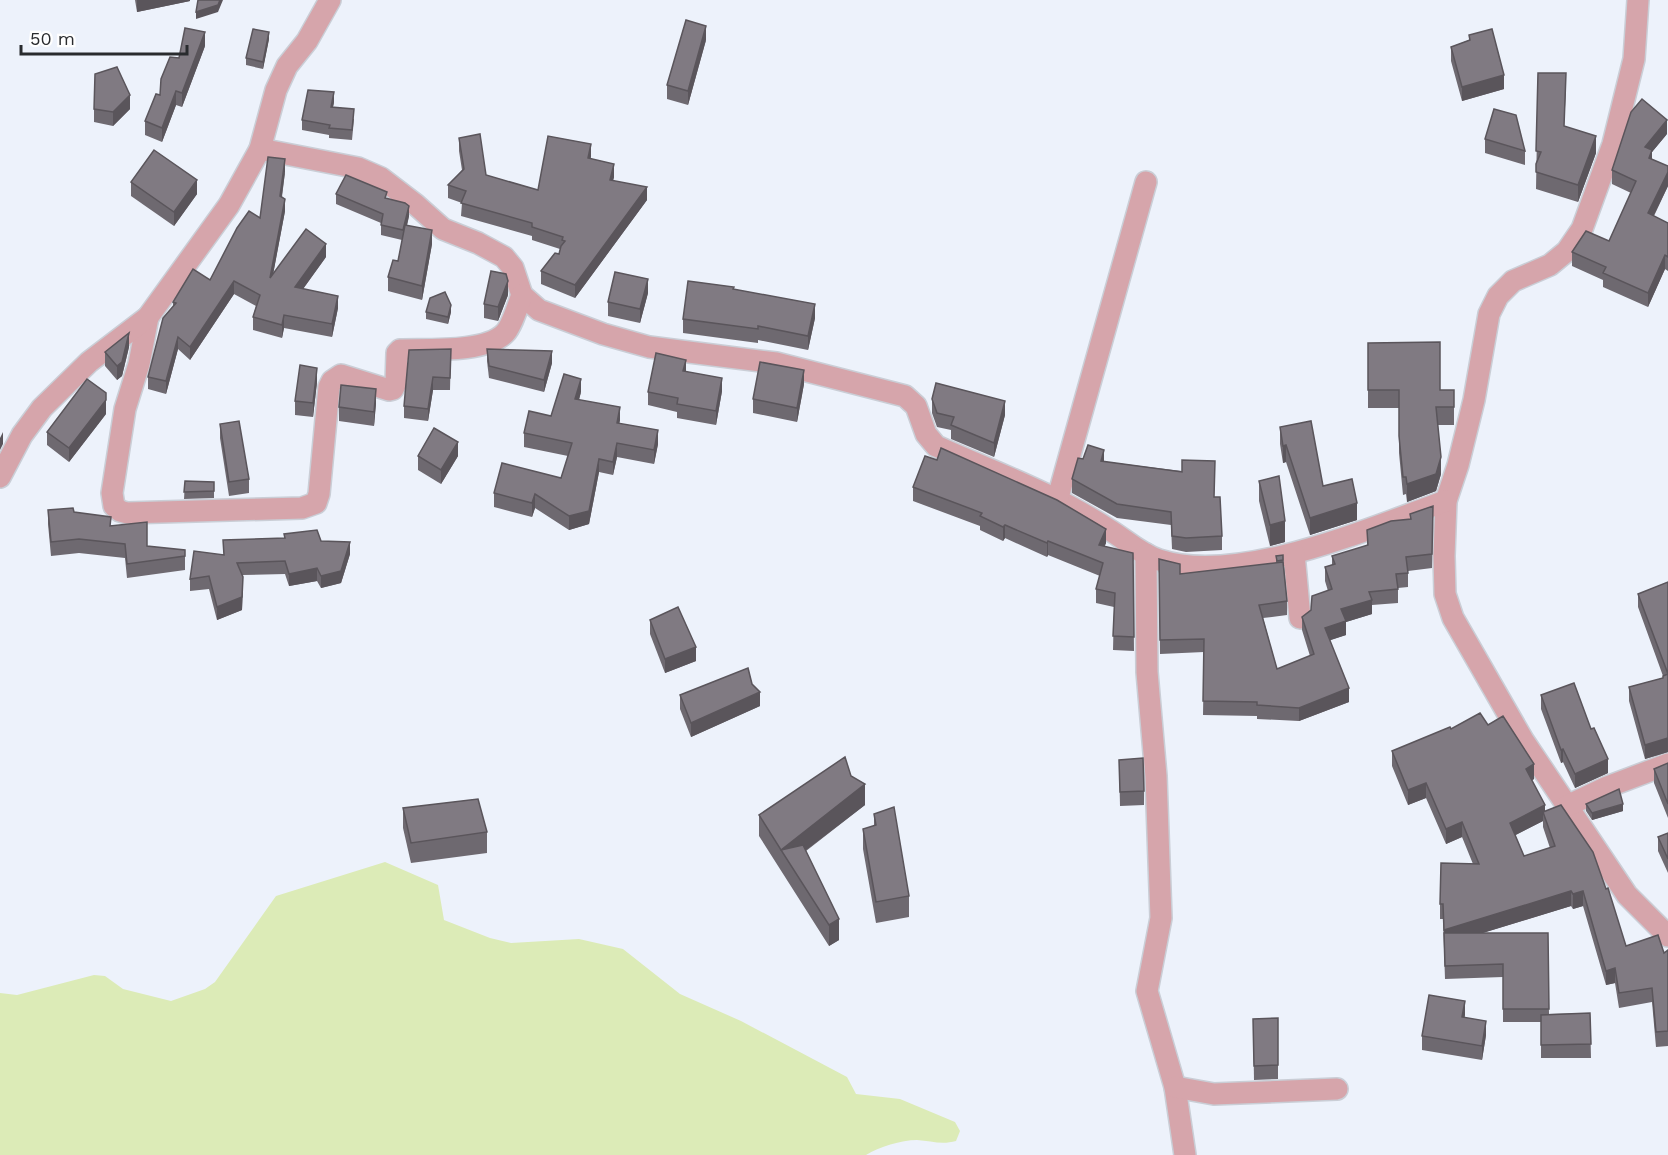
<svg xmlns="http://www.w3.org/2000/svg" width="1668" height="1155" font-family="'Work Sans',sans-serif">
<rect width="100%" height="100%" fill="#edf2fb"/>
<path fill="#dcebb7" d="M385 862 438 885 444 920 490 938 511 943 579 939 623 949 680 994 741 1021 847 1077 856 1094 900 1099 955 1122 960 1131 956 1141C942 1145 931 1141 917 1140 901 1140 879 1147 866 1155H0V993L17 995 94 975 105 976 123 989 171 1001 205 989 215 982 276 896Z"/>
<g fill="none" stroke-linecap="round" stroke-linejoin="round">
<defs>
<g id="minor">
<path d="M1638 0 1634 59 1613 144 1582 229 1567 251 1550 265 1513 281 1498 296 1489 314 1474 400 1458 465 1446 501 1444 556 1445 594 1453 618 1523 740 1627 895 1668 936"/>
<path d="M260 149 358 168 381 178 415 204 443 229 478 243 504 257 513 268 522 295 539 310 603 334 649 347 776 363 905 396 916 406 926 434 936 446C980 466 1026 483 1069 506 1082 513 1096 521 1108 529 1125 539 1140 554 1159 560 1239 586 1369 528 1446 501"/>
<path d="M148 317 139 364 125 409 112 493 114 506 120 511 127 513 302 508 316 503 319 494 329 387 332 381 341 375 389 390 393 389 396 383 397 353 400 350C427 349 486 353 505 333 512 326 518 305 522 295"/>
<path d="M0 477 22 435 42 408 89 362 148 317 229 205 260 149 276 90 287 66 307 41 330 0"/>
<path d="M1057 501 1146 182"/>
<path d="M1146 554 1147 672 1156 776 1161 918 1147 991 1175 1087 1185 1155"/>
<path d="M1294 554 1300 618"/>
<path d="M1567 806 1607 787 1668 764"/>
<path d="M1175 1087 1214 1094 1337 1089"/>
</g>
</defs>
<use href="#minor" stroke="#caced6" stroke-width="24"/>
<use href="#minor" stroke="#d6a5ab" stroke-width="21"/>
</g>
<g fill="#6e6970" fill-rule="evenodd">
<path d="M135 0H190V1L137 12Z"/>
<path d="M1469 35 1504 89 1462 101 1451 61V47L1469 40Z"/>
<path d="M269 39 263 69 246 65V58Z"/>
<path d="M706 40 688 105 667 99V85Z"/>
<path d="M205 46 182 107 176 105 162 142 145 135V121L160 95 179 58Z"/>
<path d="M1538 73 1566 90 1564 126 1596 153 1578 202 1536 189Z"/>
<path d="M334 102 333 107 354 119 352 140 329 138V135L302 130V120Z"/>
<path d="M94 109H130L113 126 94 122Z"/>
<path d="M1667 134 1652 152V159L1668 186 1654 216 1668 223V271L1665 269 1648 307 1603 287V280L1572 266V252L1609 241 1631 193 1612 184V170Z"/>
<path d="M459 138 486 175 538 190 591 158 614 177 613 180 647 200 575 298 541 284V271L559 254 560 249 532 240V236L461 216 462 203 448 198V185L462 170 459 151Z"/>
<path d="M1485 139 1525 151V165L1485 153Z"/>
<path d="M285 172 282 197 285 211 273 274 326 257 303 289 338 308 332 337 284 328 282 338 253 330V317L256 306 234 294 190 360 178 349 166 394 148 389V377L173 307V302L210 280 260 218Z"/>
<path d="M131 182 197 194 174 226 131 196Z"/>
<path d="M336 194 387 198 409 216 407 226 432 244 422 300 388 291V277L398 261 402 240 381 235V223L336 204Z"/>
<path d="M734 289 815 318 808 350 758 340V343L683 333V319Z"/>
<path d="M648 293 640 323 608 316V302Z"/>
<path d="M508 295 498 321 484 318V304Z"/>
<path d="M426 312H451L448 324 426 319Z"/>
<path d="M1368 343 1440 390H1454V425H1438L1441 474 1436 491 1407 502 1406 494 1403 495 1399 453V408H1368Z"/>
<path d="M129 347 122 376 117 380 105 366V352Z"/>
<path d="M451 349 450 390H433L428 421 404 418V406Z"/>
<path d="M487 349 552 363 544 392 489 378 487 361Z"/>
<path d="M686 371 722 391 716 425 677 418V412L648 405V392Z"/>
<path d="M317 382 313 417 295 415V401Z"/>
<path d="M804 384 797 422 753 413V399Z"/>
<path d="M581 392 579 400 620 420 619 423 658 444 654 464 617 457 613 475 599 472 589 524 569 530 535 508 532 517 494 507V493L561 478 568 456 524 447V433L551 416Z"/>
<path d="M932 399 1005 415 994 457 951 439V430L937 427 932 413Z"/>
<path d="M376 403 374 426 339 421V407Z"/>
<path d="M106 414 69 462 47 445V432Z"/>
<path d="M220 424 249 479V493L229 496 220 438Z"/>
<path d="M1280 427 1323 486 1357 520 1310 535 1286 462 1283 463 1280 444Z"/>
<path d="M418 456H458L441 484 418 470Z"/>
<path d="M1083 459 1215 475 1214 497 1222 536V550L1186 552 1172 549 1171 525 1117 518 1072 493V479Z"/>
<path d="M185 481 214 482V498L184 499Z"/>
<path d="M1259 481 1285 542 1270 546 1259 501Z"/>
<path d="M913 487 1106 543 1104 547 1133 553 1134 651 1113 650 1114 607 1096 603V589L1100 576 1048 555 1047 557 1005 538 1003 541 980 530V526L913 501Z"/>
<path d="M1433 506 1432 568 1408 571V587L1398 588V603L1372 605V614L1346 622V635L1330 640 1349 702 1299 721 1257 719V716L1203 715 1204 652 1160 654 1159 559 1180 574 1276 563V556L1283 555 1287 601V615L1263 618 1277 669 1310 656 1302 630V617L1311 610 1328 591 1325 581V567L1332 565V556L1367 546V530L1410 519V514Z"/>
<path d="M48 510 74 512 111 525 147 546 185 550V570L127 578 125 558 79 553 51 556 48 524Z"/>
<path d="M284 534 321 541 350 554 341 583 321 588 317 581 289 586 285 574 242 575 243 590 242 610 217 620 209 589 190 591V579L224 555 223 540 284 538Z"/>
<path d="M1668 582V752L1645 759 1629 701V687L1663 678V676L1638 607V594Z"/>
<path d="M650 620 696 661 665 673 650 634Z"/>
<path d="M680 695 760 706 691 737 680 709Z"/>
<path d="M1541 695 1591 729 1608 773 1575 788 1563 762 1561 763 1541 709Z"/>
<path d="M1488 725 1534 779 1532 780 1545 811 1626 946 1664 953 1668 950V1046L1656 1047 1652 1002 1619 1008 1615 983 1606 985 1583 906 1573 909 1571 906 1482 933H1548L1549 1014 1590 1013 1591 1058H1541V1022H1503V977L1445 979 1443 919H1440V904L1473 864 1462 837 1446 844 1426 798 1408 805 1392 766V751L1451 729ZM1543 821V827L1550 848 1524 856 1515 835Z"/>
<path d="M1119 760 1144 791V805L1120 806Z"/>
<path d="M1668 763V818L1654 783V769Z"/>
<path d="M851 776 865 805 806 851 839 940 829 946 759 836V815Z"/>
<path d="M1586 804 1623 811 1592 820 1586 811Z"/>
<path d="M403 808 487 832V853L411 863 403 828Z"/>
<path d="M874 814 909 896V917L876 923 863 849V829L874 826Z"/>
<path d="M1668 833V873L1658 851V837Z"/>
<path d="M1465 1015 1464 1018 1486 1035 1482 1060 1422 1050V1036Z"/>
<path d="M1278 1018V1079L1254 1080 1253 1019Z"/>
</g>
<g fill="#5a555b">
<path d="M137 0H190V1L137 12Z"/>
<path d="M220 0H223L218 12 196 19V12Z"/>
<path d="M706 26V40L688 105V91Z"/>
<path d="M205 32V46L182 107V93Z"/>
<path d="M269 32V39L263 69V62Z"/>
<path d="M1504 75V89L1462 101V87Z"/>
<path d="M176 91V105L162 142V128Z"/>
<path d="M334 92V102L331 117V107Z"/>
<path d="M130 95V109L113 126V112Z"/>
<path d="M1667 120V134L1652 152V164L1645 147Z"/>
<path d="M1596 136V153L1578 202V185Z"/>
<path d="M591 144V157L588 171V158Z"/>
<path d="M285 159V172L280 209V196Z"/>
<path d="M614 164V177L610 193V180Z"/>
<path d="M1668 172V186L1648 227V213Z"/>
<path d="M197 180V194L174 226V212Z"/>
<path d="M647 187V200L575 298V285Z"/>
<path d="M285 199V211L270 291V278Z"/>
<path d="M409 206V216L403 240V230Z"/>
<path d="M432 230V244L422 300V286Z"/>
<path d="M326 244V257L295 300V287Z"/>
<path d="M1665 255V269L1648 307V293Z"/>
<path d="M648 279V293L640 323V309Z"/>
<path d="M234 281V294L190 360V347Z"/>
<path d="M508 281V295L498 321V307Z"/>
<path d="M338 296V308L332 337V324Z"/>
<path d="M815 304V318L808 350V336Z"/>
<path d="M451 305V312L448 324V317Z"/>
<path d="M284 315V328L282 338V325Z"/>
<path d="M129 333V347L122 376 117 380V366Z"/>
<path d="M178 337V349L166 394V381Z"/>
<path d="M552 351V363L544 392V380Z"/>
<path d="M686 360V374L683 371Z"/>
<path d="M317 368V382L313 417V403Z"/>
<path d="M804 370V384L797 422V408Z"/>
<path d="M433 377V390L428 421V409Z"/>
<path d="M722 378V391L716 425V411Z"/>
<path d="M581 379V392L575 413V399Z"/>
<path d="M376 389V403L374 426V412Z"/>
<path d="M106 400V414L69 462V448Z"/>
<path d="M1005 401V415L994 457V443Z"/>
<path d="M620 407V420L617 437V423Z"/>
<path d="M658 430V444L654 464V450Z"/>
<path d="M3 432V444L0 450V438Z"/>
<path d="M458 442V456L441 484V470Z"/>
<path d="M617 443V457L613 475V462Z"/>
<path d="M1286 445V462L1283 463V446Z"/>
<path d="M1104 450V464L1101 461Z"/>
<path d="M1441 457V474L1436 491 1407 502V484Z"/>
<path d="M599 459V472L589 524 569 530V516Z"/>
<path d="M535 494V508L532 517V503Z"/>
<path d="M1357 503V520L1310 535V518Z"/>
<path d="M1285 521V542L1270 546V525Z"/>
<path d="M1005 525V538L1003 541V527Z"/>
<path d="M1106 529V543L1099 559V545Z"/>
<path d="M1048 541V555L1047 557V543Z"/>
<path d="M350 542V554L341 583 321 588V576Z"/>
<path d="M317 568V581L289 586V574Z"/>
<path d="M243 577 242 610 217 620V607Z"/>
<path d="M1372 600V614L1346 622V635L1325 642V628L1341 609Z"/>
<path d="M696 647V661L665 673V659Z"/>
<path d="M1349 688V702L1299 721V708Z"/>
<path d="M760 692V706L691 737V723Z"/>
<path d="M1668 738V752L1645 759V745Z"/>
<path d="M1563 749V762L1561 763V750Z"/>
<path d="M1608 759V773L1575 788V774Z"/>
<path d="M1534 764V779L1526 784V769Z"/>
<path d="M1426 783V798L1408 805V790Z"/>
<path d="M865 784V805L789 863 781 850V870V850Z"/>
<path d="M1623 804V811L1592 820V813Z"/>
<path d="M1545 805V817L1543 812V821L1510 838V823Z"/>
<path d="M1462 822V837L1446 844V829Z"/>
<path d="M1571 891V906L1444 945V933V945V930Z"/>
<path d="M1583 891V906L1573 909V894Z"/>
<path d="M839 919V940L829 946V925Z"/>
<path d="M1615 968V983L1606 985V971Z"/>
<path d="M1465 1001V1015L1462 1031V1017Z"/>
<path d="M1486 1021V1035L1482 1060V1046Z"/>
</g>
<g fill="#807a82" stroke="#5a555b" stroke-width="1.5">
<path d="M198 0H220L218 5 196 12Z"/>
<path d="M686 20 706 26 688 91 667 85Z"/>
<path d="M185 28 205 32 182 93 176 91 162 128 145 121 156 94 160 95 161 79 170 57 179 58Z"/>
<path d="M253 29 269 32 263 62 246 58Z"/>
<path d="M1492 29 1504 75 1462 87 1451 47 1470 40 1469 35Z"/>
<path d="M117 67 130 95 113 112 94 109 95 74Z"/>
<path d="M1538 73H1566L1564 126 1596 136 1578 185 1536 172V164L1541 152 1536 151Z"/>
<path d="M308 90 334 92 331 107 354 109 352 130 329 128 330 125 302 120Z"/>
<path d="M1642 99 1667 120 1645 147 1652 150 1649 158 1668 166V172L1648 213 1668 223V257L1665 255 1648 293 1603 273 1606 267 1572 252 1586 231 1609 241 1636 181 1612 170 1631 112Z"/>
<path d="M1494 109 1516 115 1525 151 1485 139Z"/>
<path d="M480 134 486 175 538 190 548 136 591 144 588 158 614 164 610 180 647 187 575 285 541 271 555 253 559 254 561 246 565 241 562 240 563 237 532 227V223L461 203 466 191 448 185 464 169 459 138Z"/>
<path d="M154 150 197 180 174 212 131 182Z"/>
<path d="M268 157 285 159 280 196 285 199 270 278 306 229 326 244 295 287 338 296 332 324 284 315 282 325 253 317 260 295 234 281 190 347 178 337 166 381 148 377 163 318 176 303 173 302 193 269 210 280 237 228 249 211 260 218Z"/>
<path d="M346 175 387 192 385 198 405 203 409 206 403 230 381 225 383 214 336 194Z"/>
<path d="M405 225 432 230 422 286 388 277 393 260 398 261Z"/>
<path d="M491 271 506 274 508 281 498 307 484 304Z"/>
<path d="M615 272 648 279 640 309 608 302Z"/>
<path d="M688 281 734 287 733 289 815 304 808 336 758 326V329L683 319Z"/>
<path d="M445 292 451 305 448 317 426 312 430 298Z"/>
<path d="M129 333 122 362 117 366 105 352Z"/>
<path d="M1440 342V390H1454V407H1436L1441 457 1436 474 1407 484 1406 477H1403L1399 436V390H1368V343Z"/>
<path d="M451 349 450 378 433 377 428 409 404 406 409 350Z"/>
<path d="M487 349 552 351 544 380 489 366Z"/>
<path d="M656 353 686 360 683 371 722 378 716 411 677 404 678 398 648 392Z"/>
<path d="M760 362 804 370 797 408 753 399Z"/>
<path d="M300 365 317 368 313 403 295 401Z"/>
<path d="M564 374 581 379 575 399 620 407 617 423 658 430 654 450 617 443 613 462 599 459 589 511 569 516 535 494 532 503 494 493 502 463 561 478 572 443 524 433 529 411 551 416Z"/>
<path d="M87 379 106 393V400L69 448 47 432Z"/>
<path d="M936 383 1005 401 994 443 951 425 954 417 937 413 932 399Z"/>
<path d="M341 385 376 389 374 412 339 407Z"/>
<path d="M239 421 249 479 229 482 220 424Z"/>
<path d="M1311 421 1323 486 1352 479 1357 503 1310 518 1286 445 1283 446 1280 427Z"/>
<path d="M434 428 458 442 441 470 418 456Z"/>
<path d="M1088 445 1104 450 1101 461 1182 472V460L1215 461 1214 497H1220L1222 536 1186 538 1172 536 1171 512 1117 504 1072 479 1078 458 1083 459Z"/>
<path d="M941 448 1057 500 1106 529 1099 545 1133 553 1134 637 1113 636 1115 593 1096 589 1103 563 1048 541 1047 543 1005 525 1003 527 980 516 982 513 913 487 925 456 937 460Z"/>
<path d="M1279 476 1285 521 1270 525 1259 481Z"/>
<path d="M185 481 214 482V491L184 492Z"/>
<path d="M1433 506 1432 554 1406 557 1408 573 1396 574 1398 589 1369 592 1372 600 1341 609 1346 621 1325 628 1349 688 1299 708 1257 705V702L1203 701 1204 639 1160 640 1159 559 1180 564V574L1283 562 1287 601 1259 605 1277 669 1314 654 1302 617 1311 610 1312 596 1332 589 1325 567 1335 564 1332 556 1368 545 1367 530 1391 521 1411 519 1410 514Z"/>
<path d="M73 508 74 512 111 517 110 526 147 522V546L185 550V556L127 564 125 544 79 539 51 542 48 510Z"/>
<path d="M317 530 321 541 350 542 341 571 321 576 317 568 289 574 285 561 237 563 243 577 242 597 217 607 209 576 190 579 194 551 224 555 223 540 285 538 284 534Z"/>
<path d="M1283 555V560L1277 561 1276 556Z"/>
<path d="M1668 582V738L1645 745 1629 687 1663 678V676L1668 674 1638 594Z"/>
<path d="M678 607 696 647 665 659 650 620Z"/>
<path d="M748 668 752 684 760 692 691 723 680 695Z"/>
<path d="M1574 683 1591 729 1594 728 1608 759 1575 774 1563 749 1561 750 1541 695Z"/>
<path d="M1480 713 1488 725 1503 716 1534 764 1526 769 1545 805 1510 823 1524 856 1555 846 1543 812 1561 805 1593 852 1606 889 1608 888 1626 946 1658 935 1664 953 1668 950V1031L1656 1032 1652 988 1619 993 1615 968 1606 971 1583 891 1573 894 1571 891 1444 930 1443 904H1440L1441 863 1479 864 1462 822 1446 829 1426 783 1408 790 1392 751 1450 727 1451 729Z"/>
<path d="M845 757 851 776 865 784 781 850 759 815Z"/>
<path d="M1143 758 1144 791 1120 792 1119 760Z"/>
<path d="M1668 763V804L1654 769Z"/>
<path d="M1619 789 1623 804 1592 813 1586 804Z"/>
<path d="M478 799 487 832 411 843 403 808Z"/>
<path d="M894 807 909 896 876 902 863 829 876 825 874 814Z"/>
<path d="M1668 833V859L1658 837Z"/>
<path d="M803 845 839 919 829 925 781 850Z"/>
<path d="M1444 933H1548L1549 1009H1503V964L1445 966Z"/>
<path d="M1429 995 1465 1001 1462 1017 1486 1021 1482 1046 1422 1036Z"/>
<path d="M1590 1013 1591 1044 1541 1045V1015Z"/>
<path d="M1278 1018V1065L1254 1066 1253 1019Z"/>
</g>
<path d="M21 45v9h166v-9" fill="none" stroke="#292b2e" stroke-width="3"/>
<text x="30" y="45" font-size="18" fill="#292b2e" stroke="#ffffff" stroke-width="4.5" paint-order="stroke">50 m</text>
</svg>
